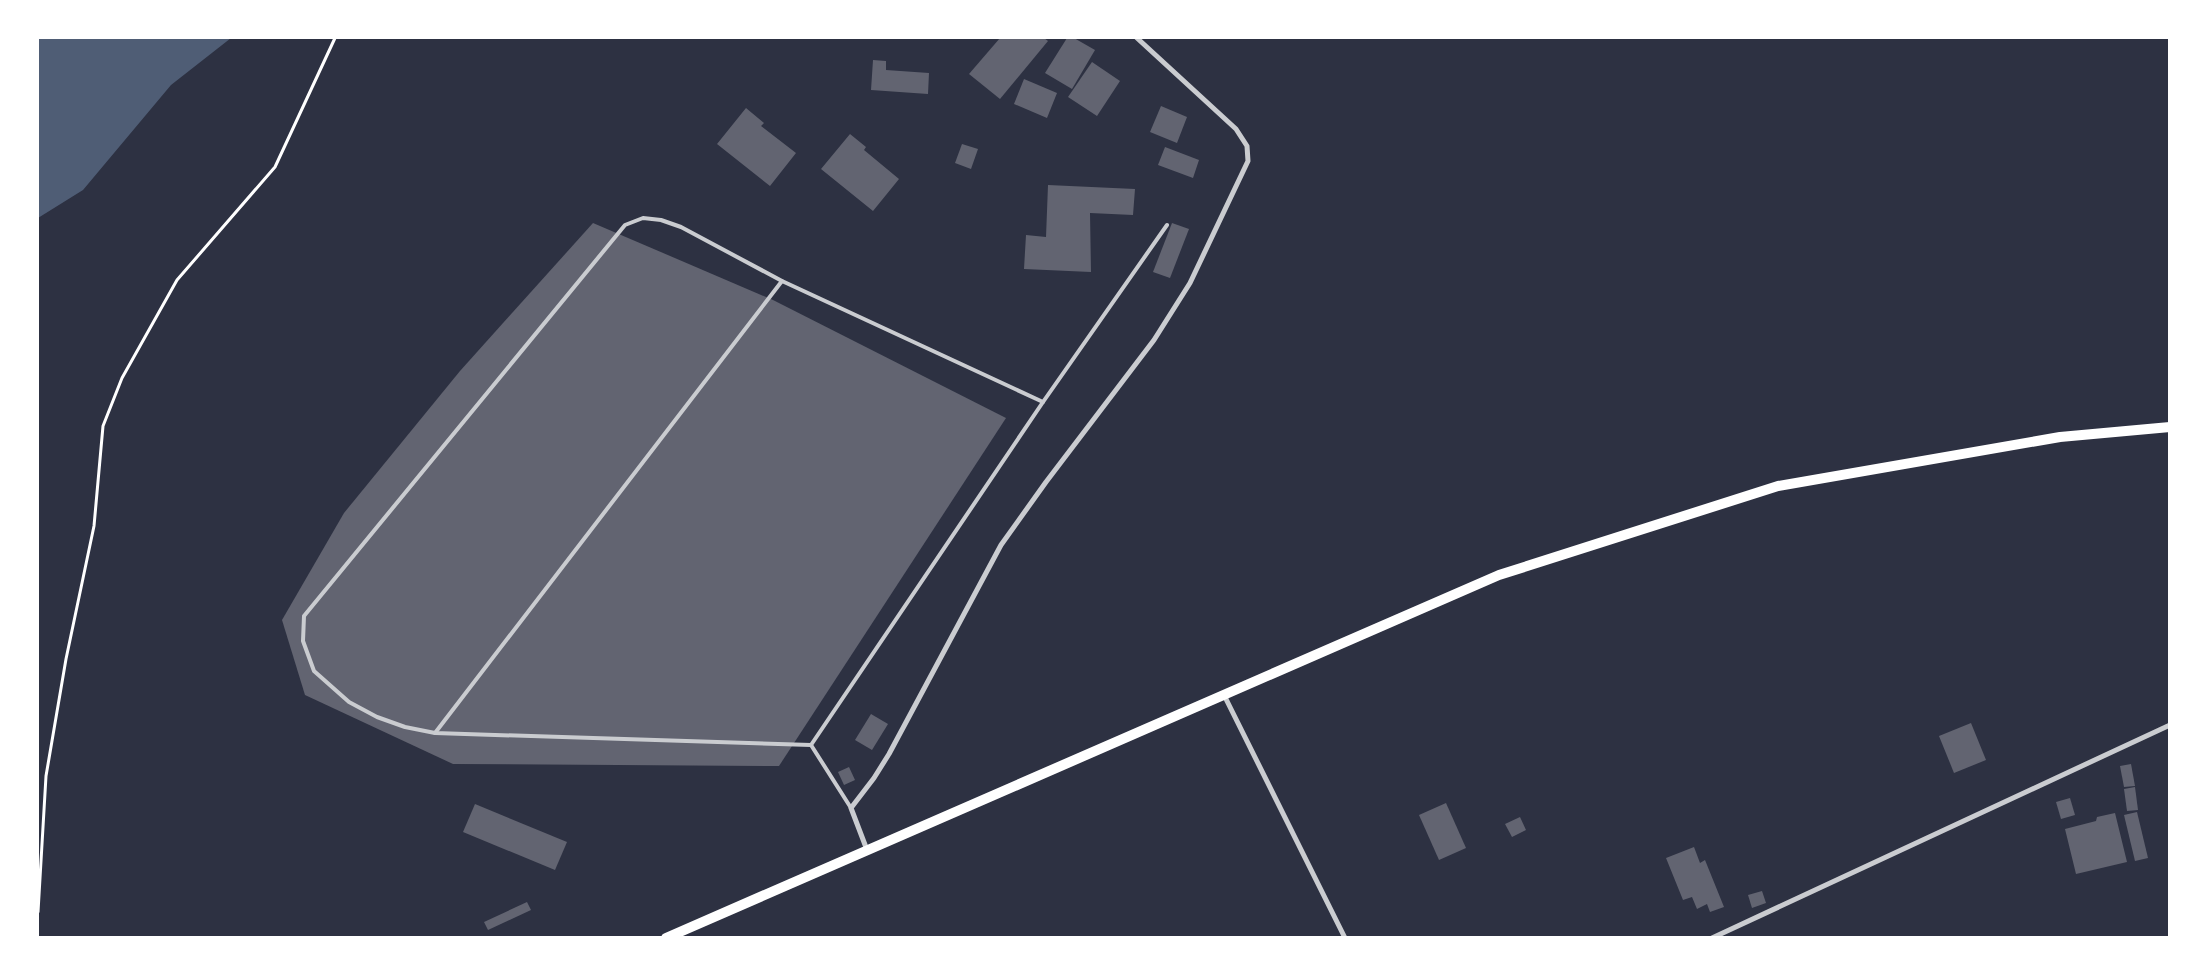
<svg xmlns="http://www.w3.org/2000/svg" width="2207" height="975" font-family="'Titillium Web',sans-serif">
<rect width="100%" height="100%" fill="#2d3142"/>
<path fill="#4f5d75" d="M38 38H231L171 85 83 190 38 218Z"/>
<g fill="#626471">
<path d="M1000 38H1044L1048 41 1000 99 969 74Z"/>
<path d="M1067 38H1074L1095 50 1072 89 1045 73Z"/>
<path d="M873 60 886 61V70L929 73 928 94 871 90Z"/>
<path d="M1092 62 1120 81 1097 116 1068 97Z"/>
<path d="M1024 79 1057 93 1047 118 1014 104Z"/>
<path d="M1161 106 1187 117 1177 143 1150 132Z"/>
<path d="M746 108 764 123 761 126 796 153 770 186 717 144Z"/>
<path d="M850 134 866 147 864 150 899 179 873 211 821 169Z"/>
<path d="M962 144 978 149 971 169 955 163Z"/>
<path d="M1165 147 1199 160 1193 178 1158 165Z"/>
<path d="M1048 185 1135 189 1133 215 1090 213 1091 272 1024 269 1026 235 1046 237Z"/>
<path d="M593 223 773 300 1006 418 779 766 453 764 305 695 282 620 344 513 460 371Z"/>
<path d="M1172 223 1189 229 1170 278 1153 272Z"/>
<path d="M871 714 888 724 872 750 855 740Z"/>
<path d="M1971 723 1986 760 1954 773 1939 736Z"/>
<path d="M2131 764 2135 786 2124 787 2120 766Z"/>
<path d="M849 767 855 780 844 785 838 772Z"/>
<path d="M2135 787 2138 810 2127 811 2124 789Z"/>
<path d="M2070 798 2075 815 2061 819 2056 802Z"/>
<path d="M1446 803 1466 848 1439 860 1419 815Z"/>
<path d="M475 804 567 842 555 870 463 832Z"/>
<path d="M2137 812 2148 858 2135 861 2124 815Z"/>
<path d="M2115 813 2127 862 2076 874 2065 829 2096 821 2097 817Z"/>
<path d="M1520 817 1526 830 1512 837 1505 824Z"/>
<path d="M1694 847 1700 863 1705 860 1724 907 1710 912 1707 904 1697 909 1692 897 1683 900 1666 858Z"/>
<path d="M1762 891 1766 903 1752 908 1748 895Z"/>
<path d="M527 902 531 910 488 930 484 922Z"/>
</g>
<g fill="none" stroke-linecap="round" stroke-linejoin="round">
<path stroke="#fff" stroke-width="3" d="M38 912 46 776 66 659 94 526 103 426 122 378 177 280 275 167 335 38"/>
<g stroke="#caccd0" stroke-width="4">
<path d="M435 733 782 281"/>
<path d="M811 745 1043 402 1167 225"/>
<path d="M851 808 811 745 435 733 405 727 377 717 349 702 314 671 303 641 304 616 625 225 643 218 661 220 681 227 782 281 1043 402"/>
</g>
<g stroke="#caccd0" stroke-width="5">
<path d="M1224 695 1345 938"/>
<path d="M867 850 851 808 874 778 889 754 1001 545 1046 482 1154 340 1190 283 1248 161 1247 146 1236 129 1137 38"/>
<path d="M1712 938 2170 725"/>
</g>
<path stroke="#fff" stroke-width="10" d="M666 938 1499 575 1778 486 2060 437 2170 427"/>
</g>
<rect width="2207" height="975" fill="none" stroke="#ffffff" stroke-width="78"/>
</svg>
